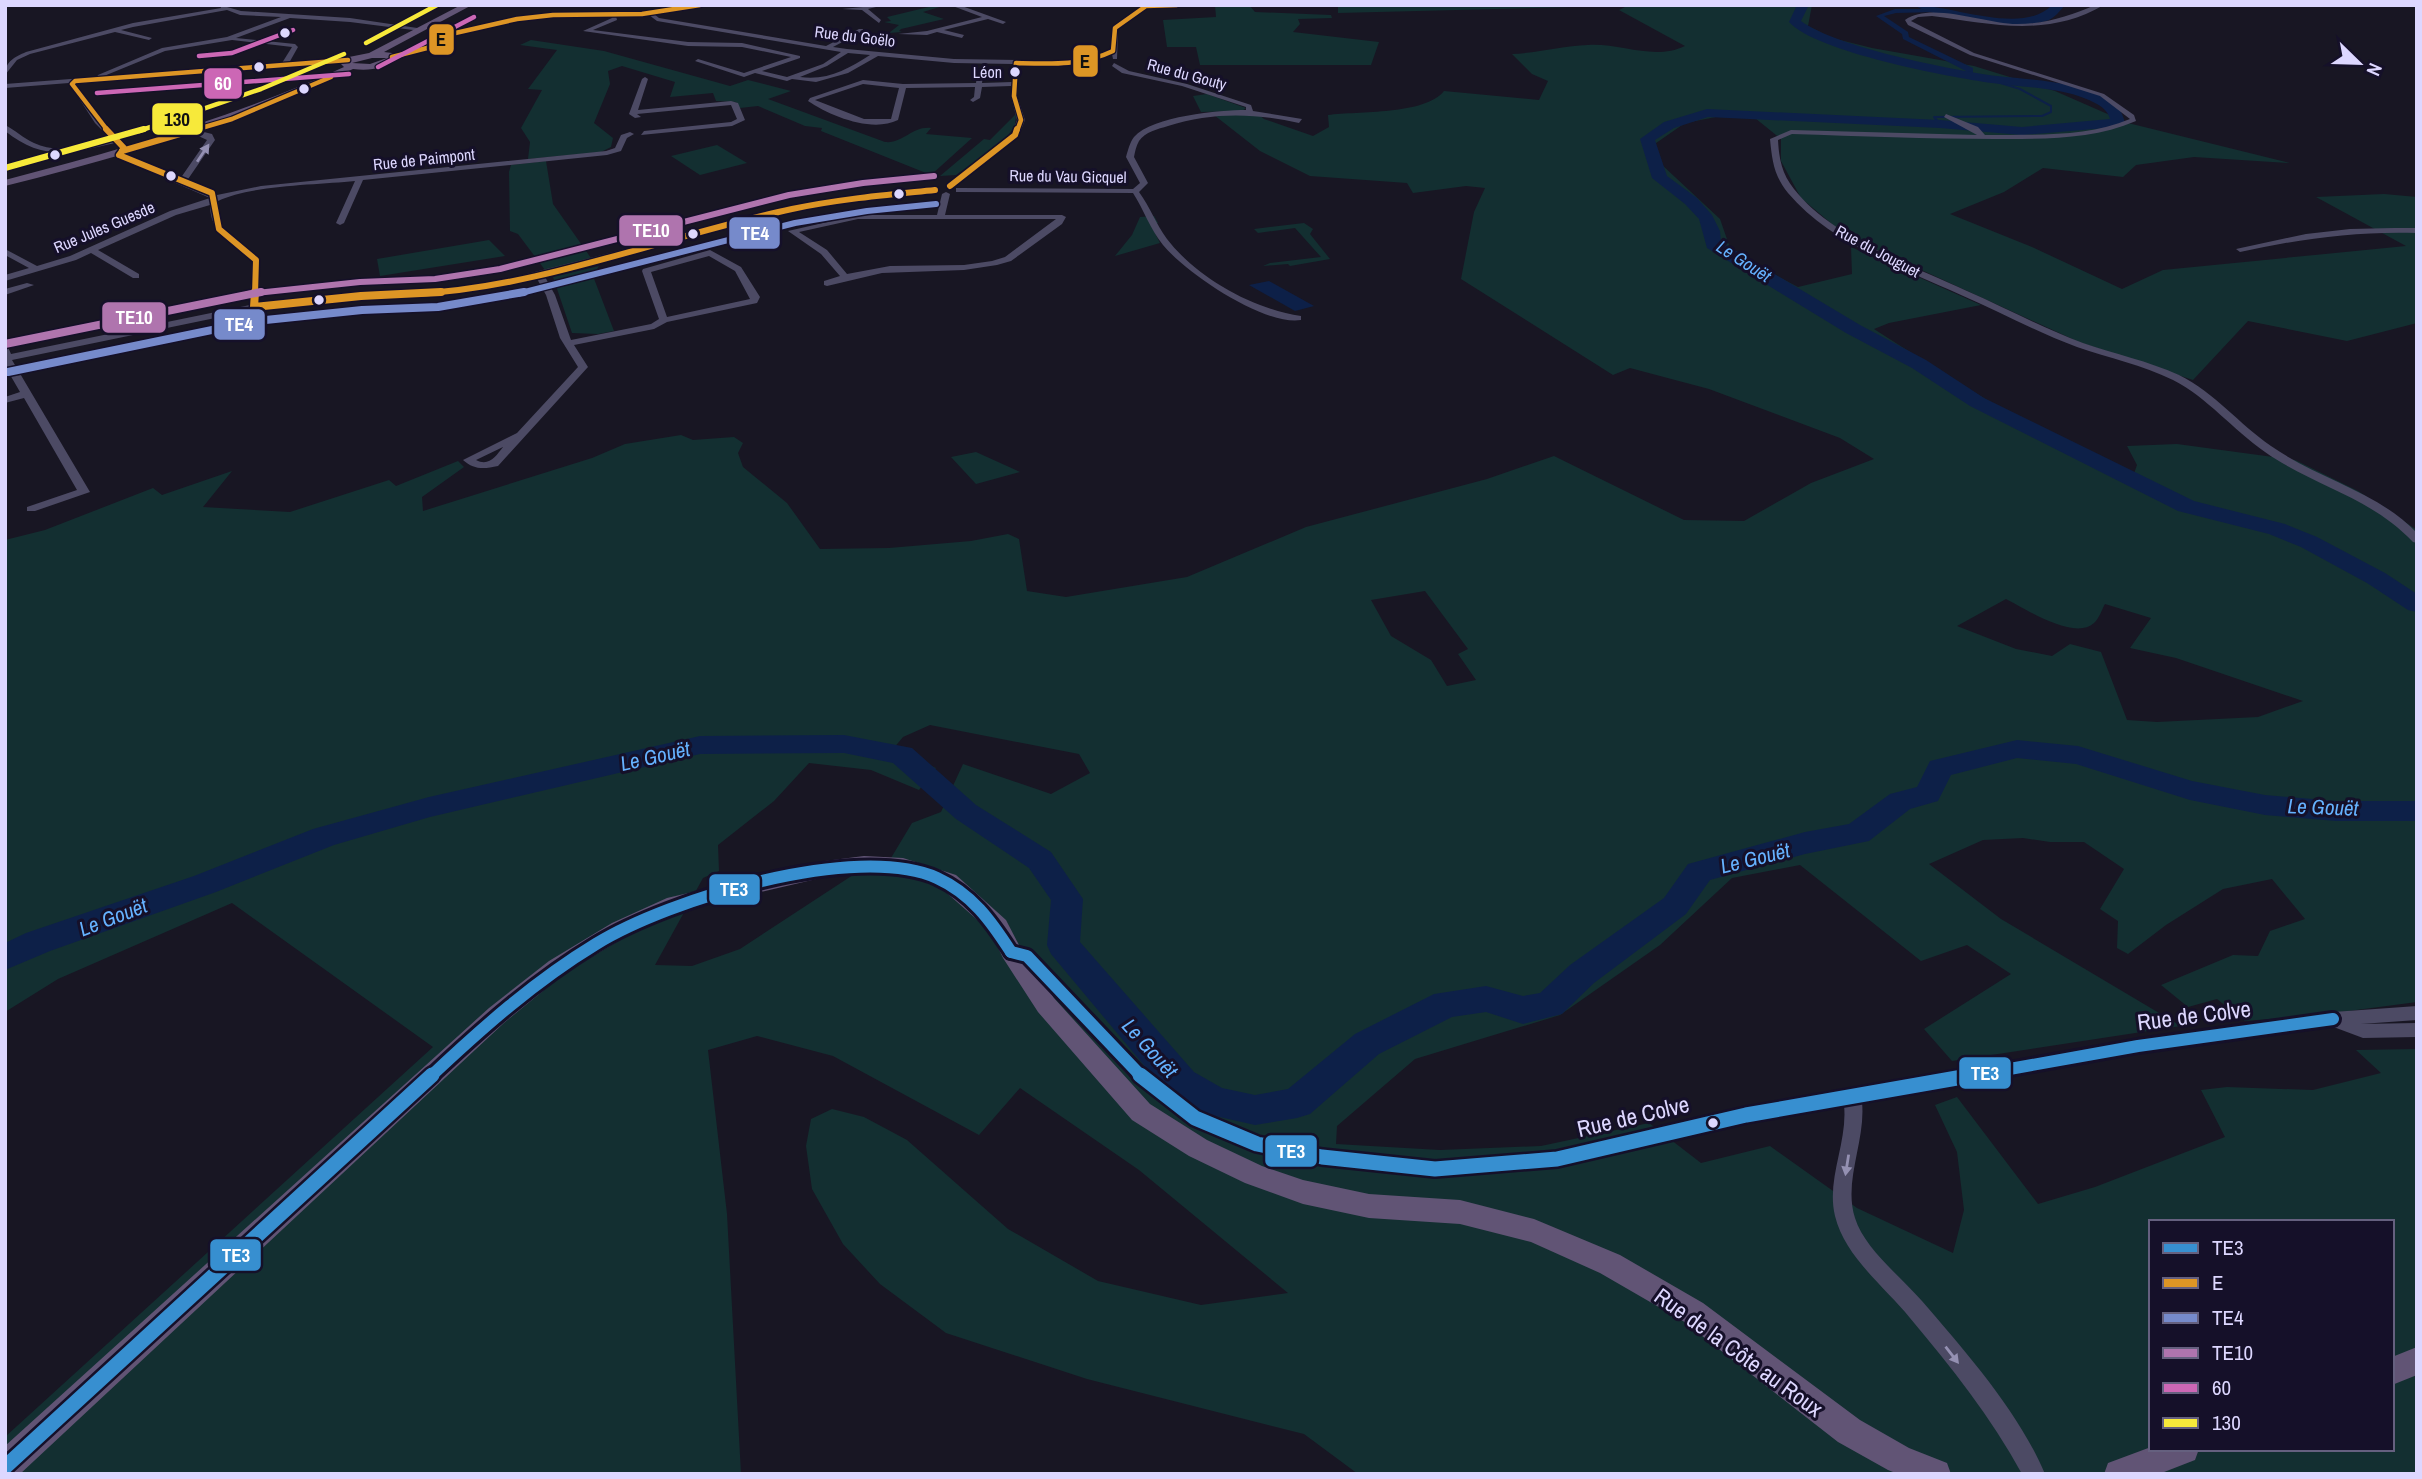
<svg xmlns="http://www.w3.org/2000/svg" width="2422" height="1479" font-family="'Archivo Narrow',sans-serif">
<rect width="100%" height="100%" fill="#181623"/>
<g fill="#132f31" fill-rule="evenodd">
<path d="M937 5H946L923 12 944 19 901 29 899 31 902 32 889 33 899 25 884 22 891 21 887 17Z"/>
<path d="M1215 5H1249L1255 12 1331 15 1332 18 1298 19 1300 24 1293 32 1379 42 1371 65H1200L1196 47H1167L1163 20 1216 17Z"/>
<path d="M1338 5H1570L1574 7 1338 13Z"/>
<path d="M1629 5H1812L1808 26 1832 38 1872 48 1974 66 2055 91 2128 123 2290 163 2194 157 2136 165 2123 177 2043 168 2004 192 1950 214 2032 247 2122 289 2163 270 2406 246 2316 197 2384 194 2417 197V323L2347 341 2248 321 2193 380 2079 342 1845 235 1801 198 1781 161V139L1755 118 1716 117 1685 123 1646 150 1720 219 1729 245 1728 250 1798 287 1852 274 1851 247 1981 305 1889 323 1874 329C1958 383 2042 436 2132 479L2137 465 2127 446 2177 444 2295 460 2358 491 2417 530V1002L2318 1015 2245 1021 2217 999 2188 1007 2161 985 2233 955 2258 956 2270 931 2305 919 2272 879 2223 889 2166 925 2128 954 2117 948 2118 921 2100 909 2124 869 2084 842H2050L2023 838 1983 840 1929 864 2001 919 2181 1026 1952 1061 1924 1029 2011 974 1967 945 1921 961 1800 865 1732 878 1660 945 1560 1015 1415 1059 1337 1126 1336 1144 1440 1150 1541 1146 1649 1123 1701 1163 1770 1146 1857 1208 1953 1253 1964 1210 1957 1152 1935 1105 1957 1097 2038 1204 2095 1187 2225 1137 2201 1090 2227 1087 2313 1090 2381 1073 2356 1050 2417 1049V1474H1358L1304 1434 1087 1379 946 1333 880 1284 843 1244 812 1189 806 1146 811 1119 832 1109 864 1117 907 1140 1008 1229 1098 1281 1201 1305 1288 1293 1139 1170 1020 1088 979 1135 833 1056 757 1036 708 1050 727 1214 741 1474H5V1437L433 1047 232 903 58 979 5 1012V540L45 530 153 488 162 495 232 471 203 507 290 512 389 480 396 486 458 461 464 467 422 497 423 511 592 458 625 444 681 435 693 440 734 437 743 443 738 453 743 467 787 503 820 549 889 548 971 541 1008 534 1019 539 1027 591 1066 597 1187 577 1306 527 1487 479 1554 456 1684 520 1744 521 1811 483 1874 459 1840 438 1709 389 1630 368 1613 375 1461 279 1474 212 1485 188 1466 186 1413 193 1407 183 1310 176 1260 151 1214 115 1257 113 1264 119 1313 136 1329 127 1328 115C1358 111 1425 115 1444 91L1539 100 1548 81 1532 74 1512 54C1537 53 1563 46 1588 45 1621 43 1654 61 1685 46L1619 10ZM1425 591 1468 649 1458 654 1476 680 1447 686 1431 660 1391 636 1371 600ZM2006 599C2026 609 2074 641 2094 623 2099 619 2102 609 2105 604L2151 618 2130 648 2176 658 2303 701 2258 717 2157 722 2127 720 2101 652 2070 644 2052 656 2016 649 1957 626ZM930 725 1079 754 1090 773 1051 794 963 764 941 812 912 823 891 858H874L856 873 740 949 692 966 655 965 703 878 719 871 718 845 774 801 809 763 871 770 919 790 936 768 893 749 903 737ZM2151 1222H2392V1449H2151Z"/>
<path d="M531 40 604 51 730 86 748 80 791 91 768 99 885 142C903 144 912 126 931 128L926 134 972 138 931 175 821 131 822 128 805 126 758 106 740 108 736 102 716 101 713 93 670 97 675 82 622 66 608 71 610 84 594 123 613 138 611 147 601 152 528 159 530 142 521 128 542 90 528 89 557 50 520 45Z"/>
<path d="M1207 94 1246 108 1242 111 1201 112 1193 96Z"/>
<path d="M1016 114 1015 126 1004 141 956 175 940 176 984 139 990 140Z"/>
<path d="M717 145 747 163 700 175 671 156Z"/>
<path d="M546 161 553 204 591 258 545 270 518 234 510 231 509 172 511 165Z"/>
<path d="M1154 216 1158 223 1151 225 1160 243 1115 256 1132 235 1140 217Z"/>
<path d="M1304 223 1313 229 1310 234 1330 259 1290 266 1288 264 1263 266 1270 263 1321 257 1295 228 1258 233 1254 229Z"/>
<path d="M489 240 505 256 380 276 377 259Z"/>
<path d="M599 266 593 276 614 331 598 334 572 333 553 277Z"/>
<path d="M976 452 1020 472 976 484 951 457Z"/>
</g>
<path fill="#0d2048" d="M1269 281 1314 306 1295 311 1249 285Z"/>
<g fill="none" stroke-linecap="round" stroke-linejoin="round">
<path stroke="#0d2048" stroke-width="2" d="M1940 124 1934 117 2042 116 2051 112V106L2020 89 1978 76"/>
<path fill="#0d2048" fill-rule="evenodd" d="M1895 9H1938L1936 12 1896 13 1884 16 1908 32 1909 37 1973 68V75H1967L1966 71 1903 39 1902 34 1876 16Z"/>
<g fill="#0d2048" fill-rule="evenodd">
<path d="M1797 5H1809L1801 21C1836 47 1951 70 1997 76 2032 80 2075 81 2107 98 2118 104 2122 111 2125 123L2118 127 2022 135 1940 128 1708 117 1674 128 1655 140 1667 176 1697 198 1712 215 1720 231 1721 242 1860 325 1926 360 1984 398 2194 501 2285 524 2317 537 2385 573 2417 594V612L2408 610 2367 583 2301 547 2269 534 2178 511 1970 406 1912 368 1846 333 1707 248 1699 219 1685 204 1652 178 1640 139 1664 122 1707 109 1940 120 2022 127 2110 119C2108 112 2104 108 2097 104 2066 87 2026 88 1992 83 1949 77 1816 52 1789 22Z"/>
<path d="M1914 5C1952 5 2023 36 2052 5H2065C2060 11 2055 17 2049 20 2023 31 1937 20 1914 5Z"/>
<path d="M844 735 912 748 976 805 1051 852 1083 899 1080 942 1194 1072 1222 1088 1255 1095 1288 1089 1355 1034 1434 994 1486 986 1523 996 1540 993 1570 965 1664 898 1688 864 1805 832 1849 824 1890 794 1917 787 1930 761 2017 740 2078 746 2192 781 2265 795 2336 801H2417V821H2336L2265 815 2190 800 2076 764 2017 758 1951 775 1938 801 1910 809 1869 841 1805 854 1710 880 1686 914 1594 983 1562 1014 1523 1024 1486 1012 1452 1017 1379 1054 1310 1114 1297 1118 1255 1125 1202 1113 1168 1094 1051 954 1047 945 1051 900 1029 868 956 819 893 763 844 753 700 754 430 817 334 845 216 892 50 951 5 970V943L26 933 194 876 313 829 429 797 700 736Z"/>
</g>
<g fill="#4c4a64" fill-rule="evenodd">
<path d="M220 5 241 11 350 18 424 29 421 31 350 22 290 18 236 38 295 44 298 47 289 63 348 58 350 61 76 84 101 119 128 148 123 154 180 179 207 140 192 133V129L212 134 215 140 186 182 217 195 261 186 606 151 615 148 621 135 630 132 634 134 627 138 621 151 607 155 363 180 344 223 340 225 336 223 355 181C317 185 250 185 218 201L220 221 223 228 260 260 259 304 361 293 436 290 503 280 792 207 865 195 935 188 939 190 935 192 865 199 792 211 544 275 555 295 571 340 651 324 659 319 642 271 643 269 710 250 741 267 760 297 757 303 667 322 654 329 574 345 588 367 498 466C484 469 474 470 463 460L517 433 578 367 560 338 546 295 536 277 503 286 436 296 361 299 254 310 12 360 90 492 35 511H27V507L77 490 24 398 5 403V397L20 392 5 366V346L8 347 11 354 250 305 252 261C233 243 210 234 210 205L176 215 98 250 139 274V278H133L91 253 76 260 5 281V275L29 268 5 255V249L37 266 70 256 170 211 210 198 116 157 120 148 115 143C70 153 44 162 5 131V125C15 130 23 138 34 143 58 155 87 145 111 139L95 123 69 83 5 88V84L97 77 98 75 162 48 227 37 281 17 240 15 227 10 133 27 121 30 152 38 149 40 115 32 30 54 17 60 5 75C5 61 15 57 26 52L133 23 221 8ZM232 40 292 47 282 63 104 76 165 51ZM709 256 735 271 750 299 667 317 651 272ZM503 447C496 456 489 467 476 460Z"/>
<path d="M689 5H705L654 14 659 18 826 46 859 29H863V31L833 47 847 49 954 59 1072 61 1093 58 1112 49 1113 27 1143 5H1190L1147 8 1118 29 1117 59H1113L1112 54C1083 69 1051 65 1019 64L1017 96 1025 120 1019 135 950 188H947V184L1012 134 1017 120 1011 96V86L982 87 980 98 973 102 970 100 974 97 975 87 906 88 898 120C872 133 830 116 808 101L810 98 863 80 903 84 976 83 977 76 974 74 977 72 983 75 982 83 1012 82 1013 64 954 63 878 56 848 73 816 82 792 79 787 81 755 73 744 77 695 61 698 59 744 73 791 57 742 47 688 46 583 31 612 18 611 16 553 17 517 21 453 35 429 49 392 59 389 57 425 47 449 33 517 17 553 13 642 12ZM649 15 657 21 841 52 823 64 787 77 762 71 800 58V56L742 43 688 42 593 30 617 20 616 16ZM848 53 870 55C848 69 827 81 800 77L827 66ZM863 84 899 88 891 119H864L815 100Z"/>
<path d="M884 5 868 9 881 20 879 23 862 10 842 9Z"/>
<path d="M950 5H959L1006 22 1003 24 988 19 944 30 964 35 962 38 937 32 927 35 898 34 927 31 982 17Z"/>
<path d="M2095 5H2104C2047 38 1992 24 1932 16L1918 17 1911 21 1974 53 2104 94 2134 115 2136 121C2092 140 2042 139 1995 139 1927 139 1860 136 1792 134L1778 140C1779 159 1782 174 1794 189 1831 237 1913 266 1967 291 2006 308 2043 328 2083 343 2115 354 2148 361 2179 375 2215 393 2239 424 2271 446 2318 479 2377 491 2417 533V543L2413 542C2369 496 2315 487 2265 452 2232 429 2208 398 2173 380 2142 365 2109 358 2077 347 2037 332 2000 312 1961 295 1902 268 1831 244 1788 193 1774 176 1772 160 1770 139L1791 130 1977 135 1944 117 1946 114 1978 127 1985 135C2033 134 2086 138 2130 119L2100 96 1970 55 1908 25 1905 20C1931 1 1985 24 2017 24 2044 24 2071 16 2095 5Z"/>
<path d="M1114 63 1129 71 1187 84 1251 105 1253 111 1302 119 1299 123C1254 113 1212 112 1168 126 1158 129 1145 132 1139 141 1136 146 1135 152 1134 157L1148 183 1139 192C1150 207 1156 224 1167 239 1197 278 1253 309 1301 316V320C1264 326 1186 273 1163 245 1150 229 1144 210 1133 193L956 192V188H959L1133 189 1140 183 1126 157C1128 150 1130 142 1134 137 1152 116 1220 110 1246 110V107L1182 86 1122 73 1112 66Z"/>
<path d="M645 77 648 79 638 110 731 101 738 103 745 120 732 126 641 135 644 131 731 122 737 119 731 105 637 114 641 117 635 118 629 114 642 79Z"/>
<path d="M946 192 950 194 945 215H1062L1066 217 1062 224 1011 261 997 265 964 270 882 273 827 286 824 285V281L840 276 821 254 788 231 858 215H937L942 194ZM858 219H1056L1005 257 992 261 964 265 890 266 847 274 827 250 799 232Z"/>
<path d="M2394 228H2417V233C2357 231 2299 239 2240 252L2236 249 2306 234 2350 229Z"/>
<path d="M27 283 34 285 5 295V289Z"/>
<path d="M1011 946 1033 952 1140 1065 1201 1112 1259 1136 1322 1149 1435 1161 1557 1151 1746 1107 2138 1039 2333 1012 2417 1006V1020L2361 1024 2417 1023V1037L2363 1038 2331 1026 2138 1053 1862 1102C1866 1141 1843 1181 1855 1218 1864 1248 1901 1277 1922 1301 1965 1351 2019 1412 2045 1474H2022C1991 1417 1951 1367 1910 1318 1885 1287 1845 1257 1835 1216 1826 1179 1848 1142 1844 1105L1746 1123 1557 1167 1435 1177 1322 1165 1257 1152 1189 1124 1128 1075 1022 961 1005 956 1003 952 1005 948Z"/>
</g>
<g fill="#615475" fill-rule="evenodd">
<path d="M461 5H472L384 52 392 53 397 58C385 69 369 71 353 69 242 122 124 156 5 186V180C121 150 235 117 344 67L341 64 349 57 369 53ZM372 58H387L370 64 352 63Z"/>
<path d="M864 856 903 858 956 875 1006 920 1020 947 1054 998 1150 1104 1207 1140 1262 1166 1303 1180 1369 1194 1460 1200 1534 1219 1620 1255 1703 1303 1860 1420 1909 1448 1947 1463 1951 1474H1898L1888 1470 1838 1442 1683 1321 1600 1273 1531 1242 1460 1224 1369 1218 1303 1204 1245 1183 1189 1156 1132 1120 1038 1012 1003 958 990 931 940 887 917 878 903 874 864 872 825 877 680 911 628 935 565 973 505 1022 20 1474H5V1446L489 1008 549 961 612 923 667 898 825 861Z"/>
<path d="M2417 1347V1375L2392 1385V1357Z"/>
<path d="M2151 1447V1449H2199L2195 1460 2159 1474H2104L2108 1463Z"/>
</g>
<defs>
<g id="bus-1-far1">
<path d="M1011 952 1027 956 1142 1077"/>
<path d="M430 1077C482 1028 535 981 596 944 669 899 856 842 937 878 972 894 991 921 1011 952"/>
<path d="M1965 1077 2138 1046 2333 1019"/>
</g>
<g id="bus-1">
<path d="M1140 1075 1195 1118 1257 1144 1322 1157 1435 1169 1557 1159 1746 1115 1974 1075"/>
<path d="M5 1467 432 1075"/>
</g>
<g id="bus-2-far2">
<path d="M392 57 427 48 451 34 517 19 553 15 642 14 700 5"/>
<path d="M108 131 72 84 75 81 348 60"/>
<path d="M191 131 232 119 331 77"/>
<path d="M1017 131 1021 120 1014 96 1016 63C1050 64 1082 66 1113 51L1115 28 1146 6 1177 5"/>
</g>
<g id="bus-2-far1">
<path d="M106 129 124 148 122 151"/>
<path d="M122 151 119 155 212 193 219 229 256 260 255 294"/>
<path d="M122 151 197 129"/>
<path d="M950 186 1015 135 1017 129"/>
<path d="M412 294C538 289 668 235 792 209 839 199 887 195 935 190"/>
</g>
<path id="bus-2" d="M255 292 254 307 361 296 441 292"/>
<path id="bus-3-far1" d="M517 294 795 223 867 211 936 204"/>
<path id="bus-3" d="M8 372 256 321 362 310 438 307 524 292"/>
<path id="bus-4-far1" d="M248 294 360 282 435 279 500 269 789 195 863 183 934 176"/>
<path id="bus-4" d="M5 344 261 292"/>
<g id="bus-5">
<path d="M199 56 232 53 293 30"/>
<path d="M378 67 474 17"/>
<path d="M97 93 349 74"/>
</g>
<g id="bus-6-far1">
<path d="M366 43 437 5"/>
<path d="M139 131 261 89 344 54"/>
</g>
<path id="bus-6" d="M5 168 144 129"/>
</defs>
<use href="#bus-1-far1" stroke="#151029" stroke-width="18"/>
<use href="#bus-1" stroke="#151029" stroke-width="20"/>
<use href="#bus-2-far2" stroke="#151029" stroke-width="7"/>
<use href="#bus-2-far1" stroke="#151029" stroke-width="9"/>
<use href="#bus-2" stroke="#151029" stroke-width="11"/>
<use href="#bus-3-far1" stroke="#151029" stroke-width="9"/>
<use href="#bus-3" stroke="#151029" stroke-width="11"/>
<use href="#bus-4-far1" stroke="#151029" stroke-width="9"/>
<use href="#bus-4" stroke="#151029" stroke-width="11"/>
<use href="#bus-5" stroke="#151029" stroke-width="7"/>
<use href="#bus-6-far1" stroke="#151029" stroke-width="7"/>
<use href="#bus-6" stroke="#151029" stroke-width="9"/>
<use href="#bus-1-far1" stroke="#378fd0" stroke-width="12"/>
<use href="#bus-1" stroke="#378fd0" stroke-width="15"/>
<use href="#bus-2-far2" stroke="#dd9525" stroke-width="4.5"/>
<use href="#bus-2-far1" stroke="#dd9525" stroke-width="6"/>
<use href="#bus-2" stroke="#dd9525" stroke-width="8"/>
<use href="#bus-3-far1" stroke="#768acb" stroke-width="6"/>
<use href="#bus-3" stroke="#768acb" stroke-width="8"/>
<use href="#bus-4-far1" stroke="#af74ae" stroke-width="6"/>
<use href="#bus-4" stroke="#af74ae" stroke-width="8"/>
<use href="#bus-5" stroke="#cc67b5" stroke-width="4.5"/>
<use href="#bus-6-far1" stroke="#f7e93a" stroke-width="4.5"/>
<use href="#bus-6" stroke="#f7e93a" stroke-width="6"/>
</g>
<defs><path id="oneway-solid" d="M-6-.8H1V-3.2L6.5 0L1 3.2V.8H-6Z" transform="scale(1.75)"/></defs>
<g fill="#9490b2">
<use href="#oneway-solid" transform="translate(203 153) rotate(-56)"/>
<use href="#oneway-solid" transform="translate(1847 1165) rotate(99)"/>
<use href="#oneway-solid" transform="translate(1952 1355) rotate(52)"/>
</g>
<g fill="#ddd7ff" stroke="#151029" stroke-width="2.5">
<circle cx="285" cy="33" r="6"/>
<circle cx="259" cy="67" r="6"/>
<circle cx="1015" cy="72" r="6"/>
<circle cx="304" cy="89" r="6"/>
<circle cx="55" cy="155" r="6"/>
<circle cx="171" cy="176" r="6"/>
<circle cx="899" cy="194" r="6"/>
<circle cx="693" cy="234" r="6"/>
<circle cx="319" cy="300" r="6"/>
<circle cx="1713" cy="1123" r="6"/>
</g>
<g text-anchor="middle" dominant-baseline="central" stroke-width="6" stroke-linejoin="round" paint-order="stroke">
<g font-size="16" fill="#ddd7ff" stroke="#151029">
<text transform="translate(855 36) rotate(7)">Rue du Goëlo</text>
<text transform="translate(1187 74) rotate(15)">Rue du Gouty</text>
<text transform="translate(424 159) rotate(-6)">Rue de Paimpont</text>
<text transform="translate(1068 176) rotate(1)">Rue du Vau Gicquel</text>
<text transform="translate(104 227) rotate(-23)">Rue Jules Guesde</text>
<text transform="translate(1878 251) rotate(28)">Rue du Jouguet</text>
</g>
<g font-size="16" fill="#ddd7ff" stroke="#151029" text-anchor="end">
<text x="1002" y="72">Léon</text>
</g>
<g font-size="18" font-style="italic" fill="#65b2ff" stroke="#151029">
<text transform="translate(1744 261) rotate(33)">Le Gouët</text>
</g>
<g font-size="21" font-style="italic" fill="#65b2ff" stroke="#151029">
<text transform="translate(655 756) rotate(-13)">Le Gouët</text>
<text transform="translate(2323 807) rotate(2)">Le Gouët</text>
<text transform="translate(1755 858) rotate(-14)">Le Gouët</text>
<text transform="translate(113 917) rotate(-21)">Le Gouët</text>
<text transform="translate(1150 1048) rotate(48)">Le Gouët</text>
</g>
<g font-size="23" fill="#ddd7ff" stroke="#151029">
<text transform="translate(2194 1015) rotate(-7)">Rue de Colve</text>
<text transform="translate(1633 1116) rotate(-13)">Rue de Colve</text>
<text transform="translate(1739 1352) rotate(36)">Rue de la Côte au Roux</text>
</g>
</g>
<g stroke="#151029" stroke-width="2.5">
<rect x="428" y="23" width="27" height="33" rx="7" fill="#dd9525"/>
<rect x="1072" y="44" width="27" height="34" rx="7" fill="#dd9525"/>
<rect x="203" y="67" width="40" height="33" rx="7" fill="#cc67b5"/>
<rect x="151" y="102" width="53" height="34" rx="7" fill="#f7e93a"/>
<rect x="618" y="214" width="66" height="33" rx="7" fill="#af74ae"/>
<rect x="728" y="216" width="53" height="34" rx="7" fill="#768acb"/>
<rect x="101" y="301" width="66" height="33" rx="7" fill="#af74ae"/>
<rect x="213" y="308" width="53" height="33" rx="7" fill="#768acb"/>
<rect x="708" y="873" width="53" height="33" rx="7" fill="#378fd0"/>
<rect x="1958" y="1056" width="54" height="34" rx="7" fill="#378fd0"/>
<rect x="1264" y="1134" width="54" height="34" rx="7" fill="#378fd0"/>
<rect x="209" y="1238" width="53" height="34" rx="7" fill="#378fd0"/>
</g>
<g font-size="19" text-anchor="middle" font-weight="bold" fill="#fff">
<text x="223" y="90">60</text>
<text x="651" y="237">TE10</text>
<text x="755" y="240">TE4</text>
<text x="134" y="324">TE10</text>
<text x="239" y="331">TE4</text>
<text x="734" y="896">TE3</text>
<text x="1985" y="1080">TE3</text>
<text x="1291" y="1158">TE3</text>
<text x="236" y="1262">TE3</text>
</g>
<g font-size="19" text-anchor="middle" font-weight="bold" fill="#111">
<text x="441" y="46">E</text>
<text x="1085" y="68">E</text>
<text x="177" y="126">130</text>
</g>
<rect width="2422" height="1479" fill="none" stroke="#ddd7ff" stroke-width="14"/>
<rect x="2149" y="1220" width="245" height="231" fill="#151029" stroke="#65607f" stroke-width="2"/>
<rect x="2163" y="1243" width="35" height="10" fill="#378fd0" stroke="#65607f" stroke-width="2"/>
<text x="2212" y="1255" font-size="21" fill="#ddd7ff">TE3</text>
<rect x="2163" y="1278" width="35" height="10" fill="#dd9525" stroke="#65607f" stroke-width="2"/>
<text x="2212" y="1290" font-size="21" fill="#ddd7ff">E</text>
<rect x="2163" y="1313" width="35" height="10" fill="#768acb" stroke="#65607f" stroke-width="2"/>
<text x="2212" y="1325" font-size="21" fill="#ddd7ff">TE4</text>
<rect x="2163" y="1348" width="35" height="10" fill="#af74ae" stroke="#65607f" stroke-width="2"/>
<text x="2212" y="1360" font-size="21" fill="#ddd7ff">TE10</text>
<rect x="2163" y="1383" width="35" height="10" fill="#cc67b5" stroke="#65607f" stroke-width="2"/>
<text x="2212" y="1395" font-size="21" fill="#ddd7ff">60</text>
<rect x="2163" y="1418" width="35" height="10" fill="#f7e93a" stroke="#65607f" stroke-width="2"/>
<text x="2212" y="1430" font-size="21" fill="#ddd7ff">130</text>
<g transform="translate(2359 63) rotate(113)" stroke="#151029" stroke-width="5" paint-order="stroke">
<path d="M0-5L12 26L0 18L-12 26Z" fill="#ddd7ff"/>
<text y="-10" font-size="19" font-weight="bold" text-anchor="middle" fill="#ddd7ff">N</text>
</g>
</svg>
